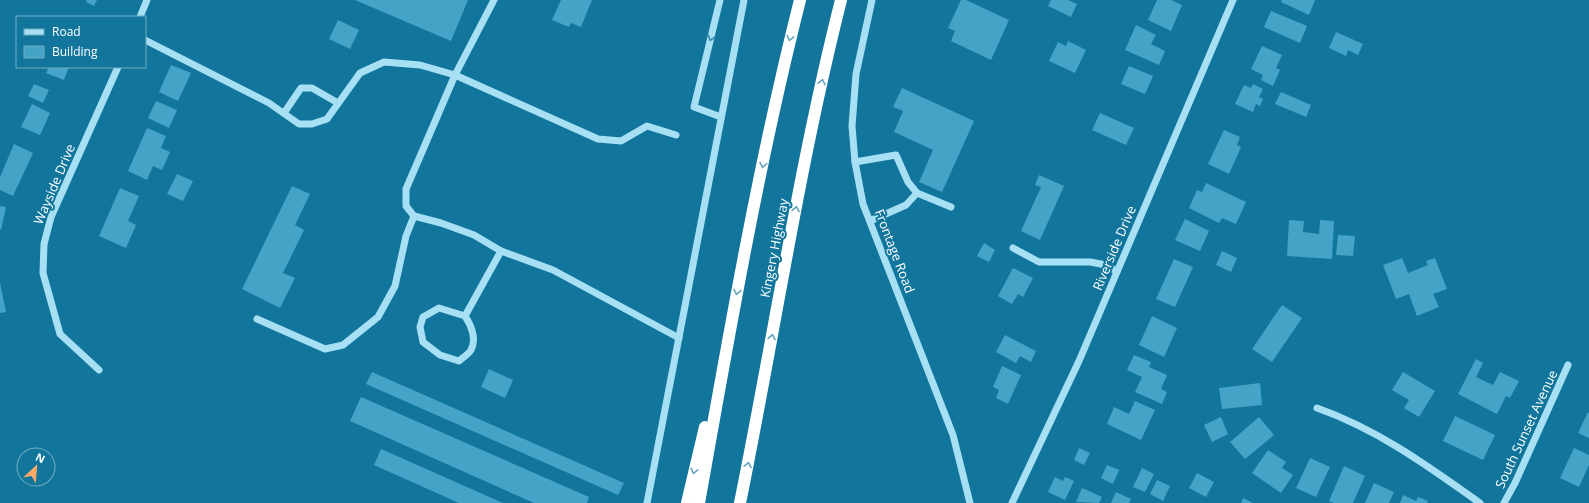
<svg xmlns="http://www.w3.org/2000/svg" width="1589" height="503" font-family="'Open Sans',sans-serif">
<rect width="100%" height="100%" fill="#12769c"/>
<g fill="#44a3c6">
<path d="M87 0H97L94 6 86 2Z"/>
<path d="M355 0H468L451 41Z"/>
<path d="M561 0H592L581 27 571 23 569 27 552 20Z"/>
<path d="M961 0H966L1009 20 991 60 951 41 955 31 948 28Z"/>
<path d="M1051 0H1068L1077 4 1071 17 1048 6Z"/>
<path d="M1157 0H1171L1182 5 1171 31 1148 20Z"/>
<path d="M1282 0H1315L1309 15 1281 2Z"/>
<path d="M1271 11 1307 26 1300 43 1264 27Z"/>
<path d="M338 20 359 30 350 49 329 39Z"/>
<path d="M1136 25 1156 35 1151 44 1165 51 1159 65 1125 50Z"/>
<path d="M1336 32 1363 44 1358 55 1348 50 1346 56 1329 48Z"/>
<path d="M1068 41 1086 50 1075 73 1049 61 1058 42 1066 46Z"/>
<path d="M1262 46 1282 55 1276 68 1280 70 1273 86 1261 80 1263 75 1251 69Z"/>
<path d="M171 65 191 73 178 101 159 92Z"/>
<path d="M1129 66 1153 76 1145 94 1121 84Z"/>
<path d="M49 67H69L64 80 46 73Z"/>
<path d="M34 84 49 90 43 103 28 96Z"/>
<path d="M1253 84 1263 89 1259 97 1263 99 1260 106 1256 104 1253 112 1235 104 1244 85 1251 88Z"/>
<path d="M902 88 974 121 942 192 919 182 933 150 894 132 903 111 893 107Z"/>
<path d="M1281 92 1311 105 1306 117 1275 104Z"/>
<path d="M156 101 177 110 169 128 148 118Z"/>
<path d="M32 104 50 113 40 135 21 127Z"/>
<path d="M1100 113 1134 128 1126 145 1092 130Z"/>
<path d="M147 128 166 136 161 148 170 152 162 170 153 166 147 180 128 171Z"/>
<path d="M1224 130 1240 137 1237 145 1241 147 1229 174 1208 164Z"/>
<path d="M14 144 33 153 13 196 0 190V177Z"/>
<path d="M177 174 193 181 183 201 167 194Z"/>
<path d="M1039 175 1064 186 1040 240 1021 231 1041 187 1035 185Z"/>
<path d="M1206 183 1246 202 1236 224 1222 218 1219 223 1189 208 1197 190 1202 192Z"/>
<path d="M292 186 310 194 295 225 304 230 283 273 295 278 280 308 242 289Z"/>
<path d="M120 188 139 196 128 221 136 225 126 248 99 236Z"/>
<path d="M0 206 6 207 1 230 0 229Z"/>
<path d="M1185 219 1209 231 1200 251 1175 240Z"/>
<path d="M1289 220 1304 221 1303 232 1319 234 1320 220 1334 221 1332 259 1287 256Z"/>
<path d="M1338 235 1355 236 1353 256 1336 255Z"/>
<path d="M984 243 995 250 989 262 977 256Z"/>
<path d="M1222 251 1237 258 1231 272 1216 265Z"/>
<path d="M1402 258 1408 273 1428 265 1426 261 1435 258 1447 289 1433 294 1439 307 1417 316 1409 294 1396 299 1383 265Z"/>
<path d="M1174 259 1193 267 1175 307 1156 299Z"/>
<path d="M1013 268 1033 278 1023 297 1018 294 1012 304 998 296Z"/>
<path d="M0 283 6 312 0 313Z"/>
<path d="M1282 305 1302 318 1272 362 1252 349Z"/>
<path d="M1152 316 1177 328 1164 357 1139 345Z"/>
<path d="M1005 335 1036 351 1031 362 1020 356 1016 363 996 352Z"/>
<path d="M1134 355 1151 362 1149 367 1167 375 1161 389 1167 392 1162 404 1135 392 1142 377 1127 370Z"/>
<path d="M1476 359 1483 363 1476 377 1493 385 1500 372 1519 381 1510 398 1506 396 1497 414 1458 394Z"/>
<path d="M1002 366 1021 375 1008 404 996 398 999 390 993 387Z"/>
<path d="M489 369 513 380 505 398 481 387Z"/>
<path d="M372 372 624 483 618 495 366 384Z"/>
<path d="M1403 372 1435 391 1419 417 1404 408 1409 400 1392 390Z"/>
<path d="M1260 383 1262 405 1222 409 1219 388Z"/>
<path d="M361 397 589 497 587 503H534L350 421Z"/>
<path d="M1135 401 1155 410 1141 440 1107 424 1114 407 1129 414Z"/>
<path d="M1588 412 1589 413V438L1578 433Z"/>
<path d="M1455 416 1495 435 1483 460 1443 441Z"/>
<path d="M1221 417 1228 434 1212 442 1204 425Z"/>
<path d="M1259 417 1274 435 1245 459 1230 442Z"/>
<path d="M1079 448 1090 453 1084 465 1074 460Z"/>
<path d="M1574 448 1589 455V465L1579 487 1560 478Z"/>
<path d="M381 449 503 503H459L374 465Z"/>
<path d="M1268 450 1286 462 1282 468 1293 475 1281 493 1252 473Z"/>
<path d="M1310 458 1330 467 1316 497 1296 488Z"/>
<path d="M1107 465 1119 470 1113 484 1101 478Z"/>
<path d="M1344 466 1365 476 1353 503H1334L1329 501Z"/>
<path d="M1142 468 1154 474 1145 492 1133 487Z"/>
<path d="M1197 473 1214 482 1206 497 1189 488Z"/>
<path d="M1055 477 1063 481 1065 477 1074 481 1065 500 1048 492Z"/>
<path d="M1157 480 1170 486 1163 501 1150 494Z"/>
<path d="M1374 483 1394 492 1389 503H1365Z"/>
<path d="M1082 488 1102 497 1099 503 1076 502Z"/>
<path d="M1116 492 1131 499 1129 503H1111Z"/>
<path d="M1403 495 1416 501 1418 497 1428 501 1427 503H1400Z"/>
<path d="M1243 498 1253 503H1241Z"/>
</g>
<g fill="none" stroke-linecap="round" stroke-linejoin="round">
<g stroke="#a7e0f4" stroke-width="7">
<path d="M494 0 455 75 406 189V206L414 216 441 223 474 235 501 251"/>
<path d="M720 0 694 107 721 117"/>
<path d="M872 0 856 74 852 126 855 162 863 204 953 435 970 503"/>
<path d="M140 17 147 0"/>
<path d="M145 40 269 103 299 124H312L327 119 360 73 384 62 420 65 455 75 598 139 621 141 647 126 676 135"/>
<path d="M284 113 301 88H312L338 103"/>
<path d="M855 162 896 155 908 182 917 193 951 207"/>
<path d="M870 221 906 205 917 193"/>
<path d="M1013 248 1039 262H1090L1101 264 1117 271"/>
<path d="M465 316 439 308 423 317 420 327 423 342 440 355 459 361C462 358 469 354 471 350 477 339 471 325 465 316L501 251 553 270 679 338"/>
<path d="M257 319 325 349 343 345 378 317 395 286 406 236 414 216"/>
<path d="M99 370 60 334 43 273 44 244 51 217 118 67"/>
<path d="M1317 408C1377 429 1428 466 1480 503"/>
<path d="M647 503 744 0"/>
<path d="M1012 503 1079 361 1233 0"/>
<path d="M1504 503 1515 483 1568 365"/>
</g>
<g stroke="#fff" stroke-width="12">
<path d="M687 503 705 427"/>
<path d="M699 503C729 335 758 166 800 0"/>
<path d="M740 503C774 336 799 166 841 0"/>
</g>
</g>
<defs><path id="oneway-chevron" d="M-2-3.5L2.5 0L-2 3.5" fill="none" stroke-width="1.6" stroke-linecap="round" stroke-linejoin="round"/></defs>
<use stroke="#308bae" href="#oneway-chevron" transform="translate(711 38) rotate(106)"/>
<g stroke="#65a6bf">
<use href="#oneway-chevron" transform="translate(790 38) rotate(104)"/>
<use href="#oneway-chevron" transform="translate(822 82) rotate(-77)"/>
<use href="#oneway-chevron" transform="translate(763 165) rotate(101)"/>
<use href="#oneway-chevron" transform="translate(796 209) rotate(-79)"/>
<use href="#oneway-chevron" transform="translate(737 292) rotate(101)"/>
<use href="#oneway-chevron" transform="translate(772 337) rotate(-80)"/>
<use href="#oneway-chevron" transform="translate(748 465) rotate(-78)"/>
<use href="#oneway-chevron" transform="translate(694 471) rotate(104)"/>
</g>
<g text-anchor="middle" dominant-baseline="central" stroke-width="4" stroke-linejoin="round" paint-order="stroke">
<g font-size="13" fill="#fff" stroke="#12769c">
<text transform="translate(54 184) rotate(-67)">Wayside Drive</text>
<text transform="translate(774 248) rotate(-79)">Kingery Highway</text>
<text transform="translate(1114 248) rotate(-67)">Riverside Drive</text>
<text transform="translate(895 251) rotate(69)">Frontage Road</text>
<text transform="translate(1526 429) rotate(-65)">South Sunset Avenue</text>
</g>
</g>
<rect x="16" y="16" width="130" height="52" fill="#12769c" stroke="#71adc4"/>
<rect x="24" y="29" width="20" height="6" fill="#a7e0f4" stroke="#71adc4"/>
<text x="52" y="36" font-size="12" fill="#ffffff">Road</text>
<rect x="24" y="46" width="20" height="12" fill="#44a3c6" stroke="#71adc4"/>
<text x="52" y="56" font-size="12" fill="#ffffff">Building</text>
<g transform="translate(36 467) rotate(26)"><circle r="19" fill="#12769c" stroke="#71adc4"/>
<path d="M0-3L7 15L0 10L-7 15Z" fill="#ffa96a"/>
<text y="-6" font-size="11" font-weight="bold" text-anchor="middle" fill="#ffffff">N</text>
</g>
</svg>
